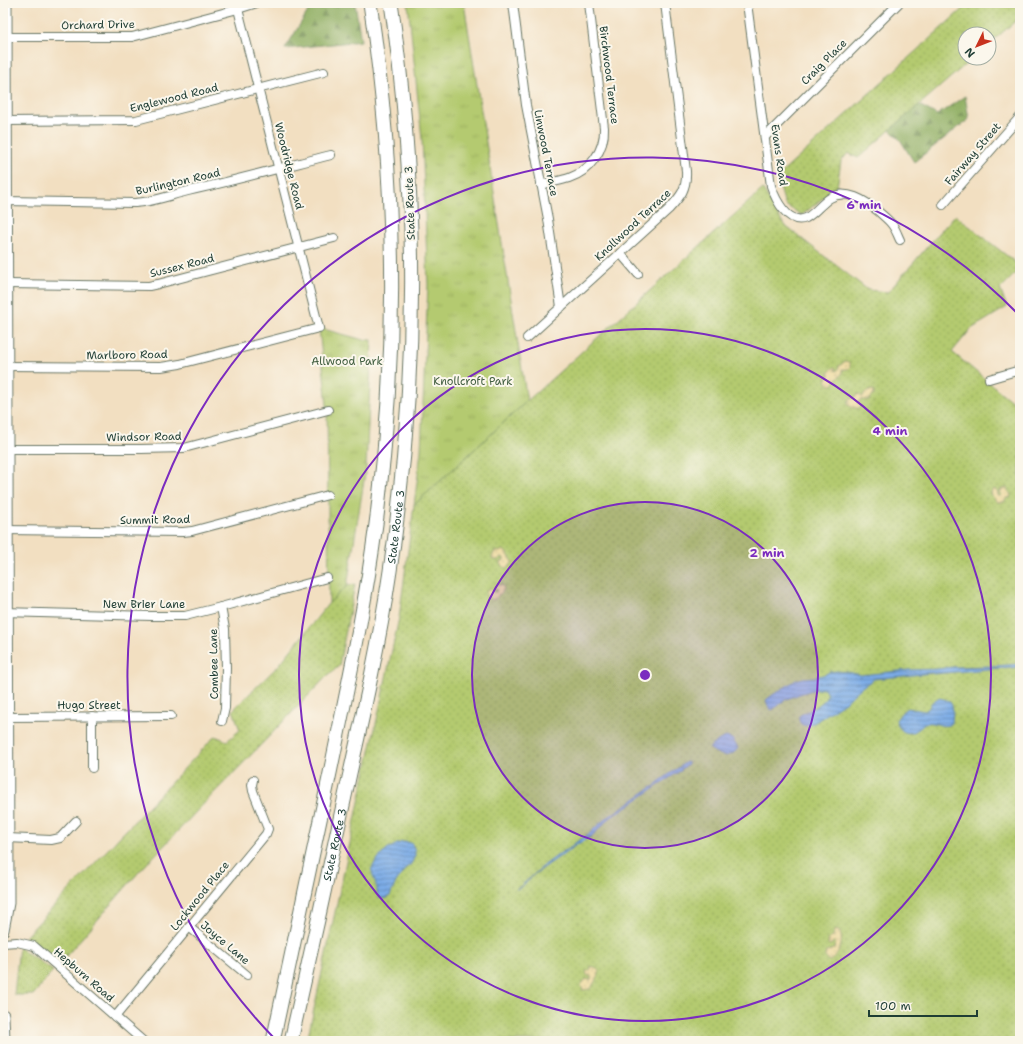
<svg xmlns="http://www.w3.org/2000/svg" width="1023" height="1044" font-family="'Shantell Sans',sans-serif">
<defs>
<pattern id="grass-dots" width="8" height="8" patternUnits="userSpaceOnUse"><rect width="8" height="8" fill="#b4ca6f"/><path d="M2 2h.1M6 6h.1" fill="none" stroke="#9aae61" stroke-width="1.8" stroke-linecap="round"/></pattern>
<pattern id="forest-firs" width="22" height="20" patternUnits="userSpaceOnUse"><rect width="22" height="20" fill="#8fae62"/><path d="M5 1l3.5 6h-7zM16 11l3.5 6h-7z" fill="#748f52"/></pattern>
<pattern id="sand-dots" width="8" height="8" patternUnits="userSpaceOnUse"><rect width="8" height="8" fill="#eeda9e"/><path d="M2 2h.1M6 6h.1" fill="none" stroke="#ccbc89" stroke-width="1.8" stroke-linecap="round"/></pattern>
<pattern id="park-tufts" width="24" height="20" patternUnits="userSpaceOnUse"><rect width="24" height="20" fill="#b4ca6f"/><path d="M3 7l-1-3M5 7V3M7 7l1-3M15 17l-1-3M17 17v-4M19 17l1-3" fill="none" stroke="#9aae61"/></pattern>
<pattern id="water-rules" width="6" height="5" patternUnits="userSpaceOnUse"><rect width="6" height="5" fill="#7cabe6"/><path d="M0 2.5h6" fill="none" stroke="#658cbb"/></pattern>
</defs>
<rect width="100%" height="100%" fill="#fbf7ec"/>
<filter id="ink" filterUnits="userSpaceOnUse"><feTurbulence type="fractalNoise" baseFrequency=".025" numOctaves="2"/><feDisplacementMap in="SourceGraphic" scale="8" xChannelSelector="R" yChannelSelector="G"/><feConvolveMatrix kernelMatrix="1 2 1 2 8 2 1 2 1" color-interpolation-filters="sRGB"/></filter>
<filter id="wash" filterUnits="userSpaceOnUse"><feTurbulence type="fractalNoise" baseFrequency=".012" numOctaves="4" result="noise"/><feDisplacementMap in="SourceGraphic" scale="16" xChannelSelector="R" yChannelSelector="G"/><feGaussianBlur stdDeviation="0.9" result="paint"/><feColorMatrix in="noise" values="0 0 0 0 0 0 0 0 0 0 0 0 0 0 0 0 0 1.4 0 .05"/><feComposite in="paint" operator="in"/></filter>
<g filter="url(#wash)">
<rect width="100%" height="100%" fill="#f2dfc1"/>
<g fill="url(#grass-dots)" stroke="#6a8452">
<path d="M969 3H1020V17L989 44V34H965V58H973L858 158 848 153 841 161 837 187 802 215 785 205 777 177Z"/>
<path d="M763 189 784 225 868 290 888 292 955 215 1020 266V269L1000 289 1007 307 971 329 952 352 1020 408V1041H307L399 618 414 505 527 401Z"/>
<path d="M355 584 339 666 327 676 255 751 213 794 138 873 61 962 25 937 215 736 227 741 240 730 233 710 279 665 329 603 347 586Z"/>
<path d="M19 947 53 971 33 995H14Z"/>
</g>
<g fill="url(#forest-firs)" stroke="#57764b">
<path d="M313 3H355L361 41 285 49Z"/>
<path d="M965 96 969 119 914 162 901 141 890 130 919 105 937 115Z"/>
</g>
<g fill="url(#sand-dots)" stroke="#868c69">
<path d="M846 361 850 363V367L848 369H845L842 371V374L838 378 836 379C835 383 833 387 828 384L826 380 830 375 829 373 831 370 834 367 836 368 835 370 837 371 840 365 842 364 844 362Z"/>
<path d="M872 390H874V395L871 397 870 400H861L858 402V404H860L861 405 860 408C854 408 848 408 848 401L850 399 854 398 858 394 861 396H864V393Z"/>
<path d="M1007 488 1008 492 1011 494 1010 498H1006L1004 502H997L992 496 991 493 993 489 996 490 998 493V496H999L1002 495 1000 492 1001 489Z"/>
<path d="M502 550 505 551 512 560V563L508 568 504 567 501 564V562L504 560V558L501 557 498 560H493L492 559V557L493 555 494 552 497 551 500 552Z"/>
<path d="M497 584 500 585 502 584C506 591 503 591 499 595 496 598 496 600 491 600L489 597H486V591L489 588 494 592H496L497 590 493 588Z"/>
<path d="M835 930 839 931C845 940 839 957 829 961L825 957V955L826 952 829 951 835 948 834 946 836 944 835 942H833L832 944 830 945 828 944V942L829 939 834 936 833 933Z"/>
<path d="M591 967C595 966 598 968 599 972V975L591 988 589 989 583 990 581 985 586 979 590 980 591 979V976H588L586 973 587 971 590 970Z"/>
</g>
<g fill="url(#park-tufts)" stroke="#6a8452">
<path d="M408 3H464L527 401 414 505 421 451 428 285 422 139Z"/>
<path d="M319 328 364 340H372L366 468 347 586 329 603 327 405Z"/>
</g>
<g fill="url(#water-rules)" stroke="#4e748d">
<path d="M1020 664V666L1012 668 1011 667 933 674 932 673 874 679 862 687 845 702 811 725C803 727 798 724 799 716 806 711 835 701 825 689 816 687 794 696 785 700 781 703 777 707 772 710 769 709 767 704 766 700L771 696 796 680 803 678 815 677 826 674 829 672 836 671 848 672 861 675 908 670 937 669 952 667 992 666 993 665 994 666Z"/>
<path d="M938 698C956 700 953 709 952 723 944 730 936 721 927 723 923 724 921 728 917 730 907 737 898 730 896 720L902 712 907 708 925 711 929 708 932 702Z"/>
<path d="M726 737 732 739 738 748C730 760 719 756 709 748L719 740Z"/>
<path d="M686 762H688V764L677 773 610 818 592 836 578 844 532 876C527 882 524 886 517 889H516L521 886 543 866 562 852 568 849 576 842 586 836 605 819 652 787 655 786 657 783Z"/>
<path d="M402 842H408L412 844 415 850V856L411 864 406 868 396 882 390 896 384 899 379 898C376 894 378 890 376 885 375 879 372 877 372 871L371 870C378 856 388 847 402 842Z"/>
</g>
</g>
<g filter="url(#ink)">
<g fill="none" stroke-linecap="round" stroke-linejoin="round">
<defs>
<g id="minor">
<path d="M513 3 526 105 548 219 561 307"/>
<path d="M747 3 771 186C775 198 788 226 806 218 814 214 822 203 830 198 846 188 865 201 878 211 883 216 889 220 893 226 896 230 898 236 900 240"/>
<path d="M3 37H132L238 9 257 3"/>
<path d="M3 121 136 120 324 72"/>
<path d="M765 137 899 3"/>
<path d="M541 185C550 182 560 181 569 178 590 171 605 150 604 128L589 3"/>
<path d="M3 201 135 203C153 202 171 195 188 191 236 180 284 167 331 155"/>
<path d="M943 205 1020 117"/>
<path d="M620 253 638 274"/>
<path d="M7 284 149 286 158 284 334 238"/>
<path d="M527 338 669 209C681 196 687 189 686 171L665 3"/>
<path d="M3 366 161 367 180 364 319 328 238 9"/>
<path d="M989 379 1020 370"/>
<path d="M3 449H141L184 448 328 410"/>
<path d="M3 530 183 532 192 531 328 495"/>
<path d="M221 607 225 629 226 668 225 708 222 721"/>
<path d="M3 612 151 616H185L221 607 327 578"/>
<path d="M7 717 171 716"/>
<path d="M92 768V716"/>
<path d="M7 838 51 840 60 838 76 821"/>
<path d="M189 927 247 975"/>
<path d="M3 943 17 942 34 946 57 966 143 1041"/>
<path d="M115 1017 266 834 268 829 266 824 253 791 252 785 253 780"/>
</g>
<g id="secondary">
<path d="M3 930 8 903 6 3"/>
<path d="M3 1015 4 1041"/>
</g>
<g id="trunk">
<path d="M273 1041C292 952 311 862 330 773 347 690 365 608 376 524 399 351 396 175 370 3"/>
<path id="s1" d="M291 1041C311 952 331 862 350 773 365 706 380 639 390 571 418 383 419 191 391 3"/>
</g>
</defs>
<use href="#minor" stroke="#697665" stroke-width="10"/>
<use href="#secondary" stroke="#697665" stroke-width="13"/>
<use href="#trunk" stroke="#697665" stroke-width="15"/>
<use href="#minor" stroke="#fff" stroke-width="8"/>
<use href="#secondary" stroke="#fff" stroke-width="11"/>
<use href="#trunk" stroke="#fff" stroke-width="13"/>
</g>
</g>
<circle cx="645" cy="675" r="173" fill="#7b2cbf" fill-opacity=".12"/>
<g fill="none" stroke="#7b2cbf" stroke-width="2">
<circle cx="645" cy="675" r="173"/>
<circle cx="645" cy="675" r="346"/>
<path d="M275 1039A519 519 0 1 1 1018 314"/>
</g>
<g text-anchor="middle" dominant-baseline="central" stroke-width="4" stroke-linejoin="round" paint-order="stroke">
<g font-size="11" fill="#1f3d34" stroke="#fbf7ec">
<text transform="translate(98 25) rotate(-1)">Orchard Drive</text>
<text transform="translate(824 62) rotate(-45)">Craig Place</text>
<text transform="translate(609 75) rotate(83)">Birchwood Terrace</text>
<text transform="translate(174 98) rotate(-14)">Englewood Road</text>
<text transform="translate(546 153) rotate(79)">Linwood Terrace</text>
<text transform="translate(973 154) rotate(-49)">Fairway Street</text>
<text transform="translate(779 155) rotate(82)">Evans Road</text>
<text transform="translate(289 166) rotate(76)">Woodridge Road</text>
<text transform="translate(178 182) rotate(-13)">Burlington Road</text>
<text transform="translate(410 203) rotate(-92)">State Route 3</text>
<text transform="translate(633 225) rotate(-43)">Knollwood Terrace</text>
<text transform="translate(182 266) rotate(-14)">Sussex Road</text>
<text transform="translate(127 355) rotate(-1)">Marlboro Road</text>
<text transform="translate(144 437) rotate(-1)">Windsor Road</text>
<text transform="translate(155 520) rotate(-1)">Summit Road</text>
<text stroke="none"><textPath href="#s1" startOffset="525">State Route 3</textPath></text>
<text x="144" y="604">New Brier Lane</text>
<text transform="translate(214 664) rotate(-91)">Combee Lane</text>
<text x="89" y="705">Hugo Street</text>
<text stroke="none"><textPath href="#s1" startOffset="201">State Route 3</textPath></text>
<text transform="translate(200 896) rotate(-51)">Lockwood Place</text>
<text transform="translate(225 943) rotate(40)">Joyce Lane</text>
<text transform="translate(84 975) rotate(41)">Hepburn Road</text>
</g>
<g font-size="11" fill="#446043" stroke="#fbf7ec">
<text x="347" y="361">Allwood Park</text>
<text x="473" y="381">Knollcroft Park</text>
</g>
</g>
<circle cx="645" cy="675" r="6" fill="#7b2cbf" stroke="#fbf7ec" stroke-width="2"/>
<g font-size="12" text-anchor="middle" font-weight="bold" fill="#7b2cbf" stroke="#fbf7ec" stroke-width="4" stroke-linejoin="round" paint-order="stroke">
<text x="864" y="209">6 min</text>
<text x="890" y="435">4 min</text>
<text x="767" y="557">2 min</text>
</g>
<rect width="1023" height="1044" fill="none" stroke="#fbf7ec" stroke-width="16"/>
<g transform="translate(977 46) rotate(227)"><circle r="19" fill="#fbf7ec" stroke="#a3ada2"/>
<path d="M0-3L7 15L0 10L-7 15Z" fill="#c8321e"/>
<text y="-6" font-size="11" font-weight="bold" text-anchor="middle" fill="#1f3d34">N</text>
</g>
<path d="M869 1010v6h108v-6" fill="none" stroke="#1f3d34" stroke-width="2"/>
<text x="875" y="1010" font-size="12" fill="#1f3d34" stroke="#fbf7ec" stroke-width="3" paint-order="stroke">100 m</text>
</svg>
